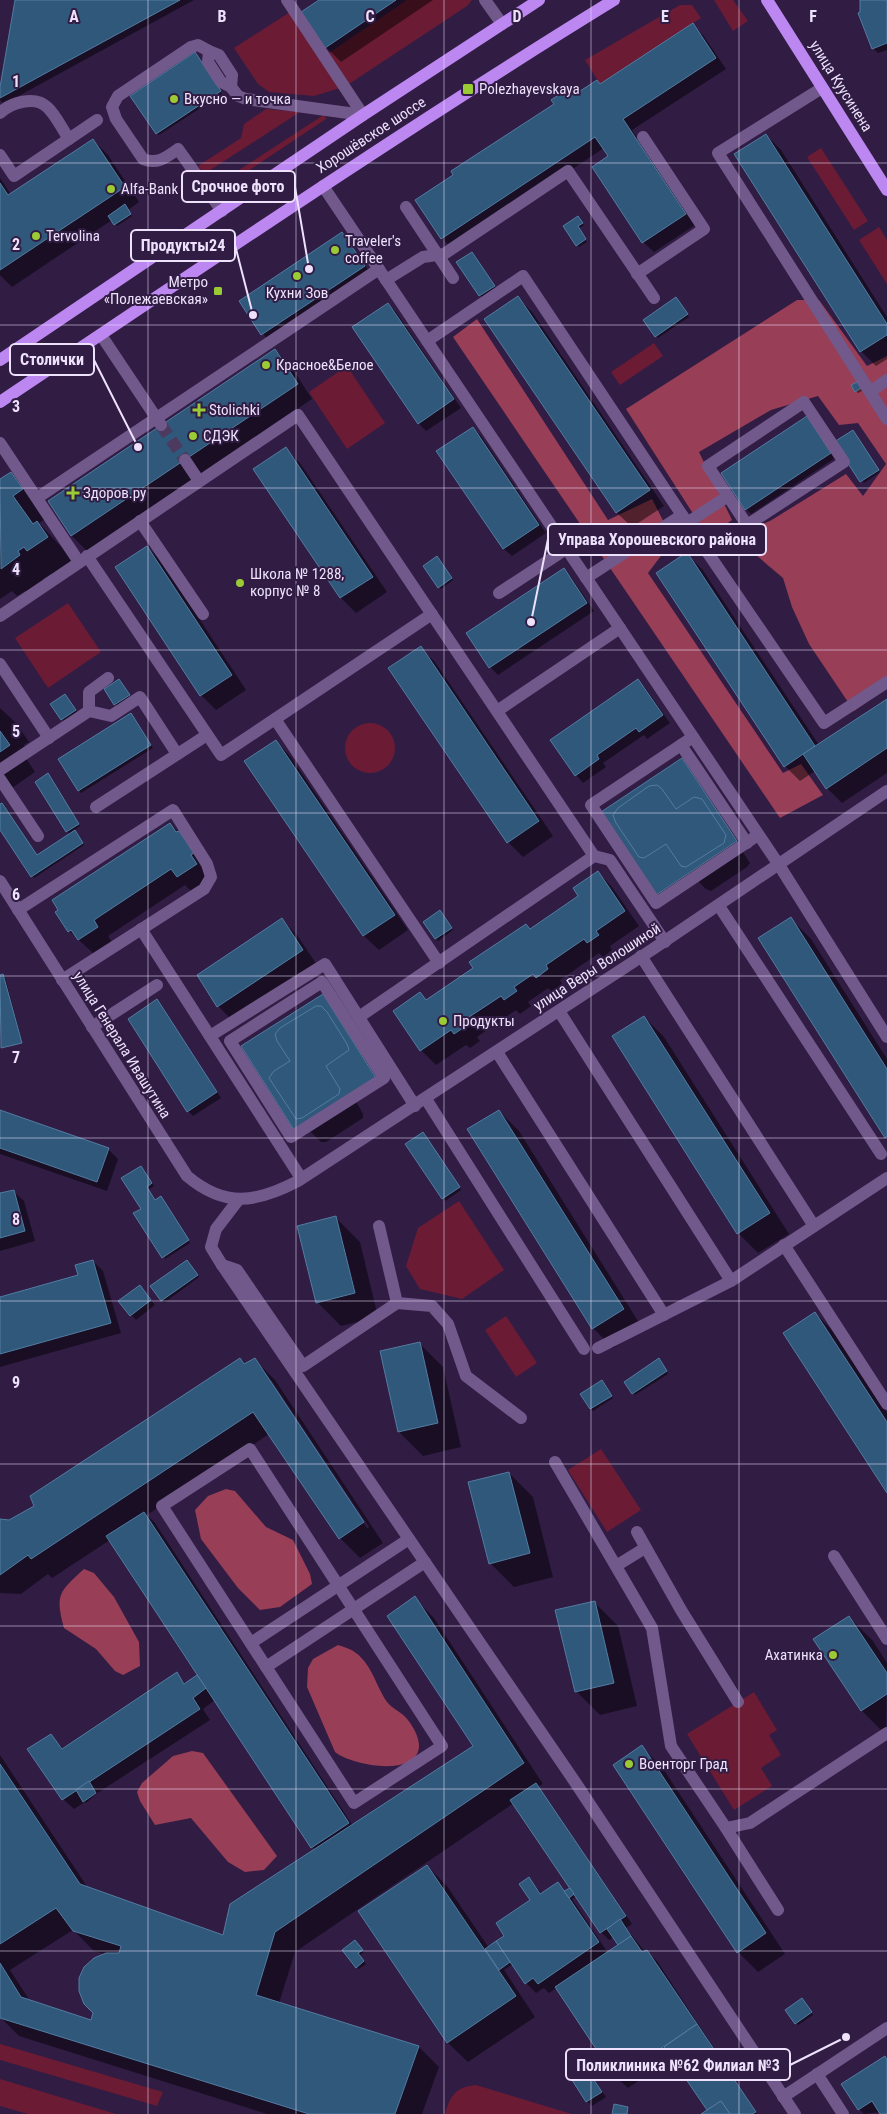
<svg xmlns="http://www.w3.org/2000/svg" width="887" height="2114" font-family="'Roboto Condensed',sans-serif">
<rect width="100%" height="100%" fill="#311c44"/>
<g fill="#6b1b34">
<path d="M407 0H472L467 6 349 84 329 53Z"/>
<path d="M714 0H733L748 21 733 31Z"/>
<path d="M680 5H692L701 18 600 84 585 60Z"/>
<path d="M290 12 340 88 314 96 269 92 258 84 234 48Z"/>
<path d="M266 109 300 112 204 174 198 166 241 138 244 124Z"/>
<path d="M325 114 326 119 242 175 239 170Z"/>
<path d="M821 148 868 221 854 230 807 157Z"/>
<path d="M879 227 887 240V284L859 240Z"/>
<path d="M654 343 663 356 620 385 611 372Z"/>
<path d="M347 366 385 423 347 449 309 392Z"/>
<path d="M68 603 101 652 48 688 15 638Z"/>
<circle cx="370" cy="748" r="25"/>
<path d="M459 1201 504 1270 462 1299 420 1289 406 1266 418 1228Z"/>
<path d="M506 1316 537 1363 516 1377 485 1330Z"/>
<path d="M601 1449 641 1510 607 1532 568 1470Z"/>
<path d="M754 1692 777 1730 769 1735 781 1755 761 1768 772 1786 734 1810 687 1734Z"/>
<path d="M0 2044 163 2092 157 2106 0 2060Z"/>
<path d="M0 2079 116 2114H28L0 2106Z"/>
<path d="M476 2085 572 2114H445C450 2095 456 2087 476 2085Z"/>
</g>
<g fill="#983e56">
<path d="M797 300H819L867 366 887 356V688L854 711 809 644 792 607 783 578 743 544 719 550 737 534 770 521 846 474 863 496 886 464 858 423 839 425 818 396 771 410 699 452 732 520 708 537 626 409Z"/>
<path d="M477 319 608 520 652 499 673 540 648 573 783 773 801 764 823 795 780 818 453 337Z"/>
<path d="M226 1489 235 1491 266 1527 293 1540 310 1574 312 1584 280 1607 260 1610 238 1588 201 1539 195 1510 208 1496Z"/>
<path d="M84 1569 94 1573 114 1597 139 1642 140 1666 123 1675 115 1671 96 1649 64 1628C55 1594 59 1592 84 1569Z"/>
<path d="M338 1645C344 1647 351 1649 356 1653 372 1665 376 1686 387 1702 391 1707 397 1710 402 1714 410 1720 420 1737 419 1747 416 1778 351 1765 335 1752L307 1687 308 1668 313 1659Z"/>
<path d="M192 1751 203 1753 277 1856 264 1870 245 1872 228 1862 191 1818 155 1825 140 1801 137 1792 142 1783 173 1756Z"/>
</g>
<g fill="#0007" fill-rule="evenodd">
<path d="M16 0H194L4 104 0 100V95Z"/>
<path d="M321 0H433L341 62 326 47 303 12Z"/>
<path d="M863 0H887V50L878 53 873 48 861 13Z"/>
<path d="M693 25 703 35 726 69 632 130 695 225 654 252 643 242 610 157 604 148 452 249 442 238 569 89 575 95 600 85Z"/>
<path d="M197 56 222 94 159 135 156 133Z"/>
<path d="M766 135 781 150 887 317V359L876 366 861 351Z"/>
<path d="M93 140 108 155 139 202 128 210 132 216 117 226 112 220 12 287 0 275V178L11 195Z"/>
<path d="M580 220 584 225 579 228 587 242 579 247 565 226Z"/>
<path d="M342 233 369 271 267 339 240 301Z"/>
<path d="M474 255 496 288 482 297 480 295Z"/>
<path d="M517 297 532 312 664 506 632 527 617 513 485 319Z"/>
<path d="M678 301 689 317 658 338 656 336Z"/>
<path d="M388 304 396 312 461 408 426 431 418 423Z"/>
<path d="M275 351 290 365 312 399 87 551 72 536 49 502Z"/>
<path d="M857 383 862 391 858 393 856 391Z"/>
<path d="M807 418 835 458 751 514 746 509Z"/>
<path d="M473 428 481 436 546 533 512 556 504 549 438 451Z"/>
<path d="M855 434 880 472 864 483 836 443Z"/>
<path d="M285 449 300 463 387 592 356 613 341 598 255 469Z"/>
<path d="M11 473 37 500 49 517 39 523 63 549 73 564 54 577 51 574 43 579 46 582 29 594 25 591 17 596 12 591 0 599V481Z"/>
<path d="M147 547 162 562 246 690 216 710 201 695Z"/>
<path d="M687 554 702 569 819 745 887 700V773L842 803 827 788 815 771 800 781 785 766Z"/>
<path d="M439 560 453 580 441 589 439 587Z"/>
<path d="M563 569 571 577 594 611 498 675 490 667Z"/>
<path d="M420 648 435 662 553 836 523 857 508 842Z"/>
<path d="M638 681 646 689 670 723 647 739 644 735 603 763 606 767 583 783 576 775Z"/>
<path d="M121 683 131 698 117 706 106 690Z"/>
<path d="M67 698 77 712 64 721 62 719Z"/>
<path d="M0 708 16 723 29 742 24 745 29 752 24 755 35 772 5 793 0 788Z"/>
<path d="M133 717 153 748 81 793 79 790Z"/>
<path d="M276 741 290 756 408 930 379 950 364 936 246 761Z"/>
<path d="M684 762 750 863 747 867 711 891 706 889 691 874 659 896 657 894Z"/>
<path d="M50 777 80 826 73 831 84 845 34 878 0 828V806L37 856 70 835 67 831Z"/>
<path d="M170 825 179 832 211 879 192 892 185 885 108 936 112 942 94 954 69 931Z"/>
<path d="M598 872 612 887 639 926 610 946 612 950 603 957 599 953 560 980 562 984 552 992 548 988 528 1002 531 1006 520 1014 516 1010 477 1037 480 1041 470 1048 466 1045 436 1065 421 1050 420 994 427 1001 580 896Z"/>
<path d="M442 914 453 930 438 941 425 922Z"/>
<path d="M791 919 811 939 887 1059V1137L760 938Z"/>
<path d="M282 920 297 935 317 965 233 1021 218 1006Z"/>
<path d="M3 975 5 977 22 1041 1 1047 0 976Z"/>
<path d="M157 1001 221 1098 193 1116 188 1111Z"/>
<path d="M644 1017 664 1037 789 1234 758 1253 738 1233Z"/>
<path d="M353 1096 363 1114V1118L326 1142H321L305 1126Z"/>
<path d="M0 1111 108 1149 118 1159 107 1191 0 1154Z"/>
<path d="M499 1111 519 1131 643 1329 613 1348 593 1328Z"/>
<path d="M425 1136 461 1190 445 1201 443 1198Z"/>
<path d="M143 1169 154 1186 148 1190 155 1201 163 1200 190 1243 165 1259 142 1209Z"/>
<path d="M13 1191 24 1201 35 1241 0 1251V1195Z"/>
<path d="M336 1218 360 1242 378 1317 341 1326 317 1302Z"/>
<path d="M93 1261 103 1271 121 1333 0 1367V1299L79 1276Z"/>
<path d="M189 1264 199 1277 164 1303 152 1287Z"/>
<path d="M144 1291 155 1305 136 1320 131 1315Z"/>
<path d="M815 1313 835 1333 887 1413V1490Z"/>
<path d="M419 1343 443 1367 461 1447 423 1456 399 1432 382 1352Z"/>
<path d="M240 1360 245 1365 255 1360 275 1380 383 1543 360 1558 340 1538 269 1434 147 1515 155 1523 353 1826 475 1746 414 1598 434 1618 543 1784 538 1787 632 1924 626 1928 645 1952 646 1951 657 1961 757 2114H704L709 2110 673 2058 628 2088 617 2078 557 1988 549 1993 544 1988 536 1993 526 1983 513 1964 504 1970 535 2017 468 2062 448 2043 427 1866 447 1886 489 1948 501 1946 531 1900 529 1879 542 1894 558 1884 566 1892 572 1888 514 1803 295 1952 279 2003 419 2047 439 2067 422 2114H267L19 2036 0 2017V1755L88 1888 224 1937 315 1850 215 1700 203 1709 210 1720 96 1794 86 1803 85 1802 74 1809 63 1799 51 1736 64 1749 177 1674 186 1684 199 1676 110 1540 52 1578 48 1574 21 1594 0 1593V1520L9 1521 36 1507ZM268 1380H271L369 1527 367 1528ZM577 1896 601 1932 609 1940 614 1937 620 1945 608 1953 572 1899ZM73 1930 94 1951 105 1954 92 2021 30 2001 10 1970Z"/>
<path d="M661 1362 668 1374 635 1395 633 1393Z"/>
<path d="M604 1384 613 1398 593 1411 582 1395Z"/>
<path d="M509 1473 533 1497 553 1577 514 1587 490 1563Z"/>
<path d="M594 1602 618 1626 637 1706 600 1715 576 1691Z"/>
<path d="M849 1617 873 1641 887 1663 886 1735 862 1711 815 1640Z"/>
<path d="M642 1747 662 1767 785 1954 758 1972 738 1952Z"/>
<path d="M357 1944 364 1952 359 1956 366 1964 359 1969 357 1967Z"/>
<path d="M804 2001 813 2015 798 2025 796 2023Z"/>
<path d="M887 2060V2114L881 2112 864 2114 859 2109Z"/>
<path d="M580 2061 606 2097 592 2106 587 2101Z"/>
</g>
<g fill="#2f587b" stroke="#527ca1">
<path d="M15 0H180L0 98V87Z"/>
<path d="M319 0H396L325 48 301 12Z"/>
<path d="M860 0H887V43L872 49 858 13 860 12Z"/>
<path d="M693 23 716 58 623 119 686 214 642 243 592 167 608 156 595 137 441 239 415 200 453 175 451 171 554 104 551 100 569 88 574 95 597 80 600 84Z"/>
<path d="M195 52 221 91 156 134 130 96Z"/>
<path d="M766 134 887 324V335L860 352 734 154Z"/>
<path d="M93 139 125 187 0 270V183L8 195Z"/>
<path d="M125 204 131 214 114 225 108 216Z"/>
<path d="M578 216 583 223 578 226 586 239 576 246 563 226Z"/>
<path d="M342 232 365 266 261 335 239 301Z"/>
<path d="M472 252 495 286 479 296 456 262Z"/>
<path d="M518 296 650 490 616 513 484 319Z"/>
<path d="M676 297 688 314 655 337 643 320Z"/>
<path d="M388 303 454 399 418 424 352 327Z"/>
<path d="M275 349 298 384 71 536 48 501Z"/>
<path d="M857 382 861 388 855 392 851 385Z"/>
<path d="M807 416 831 453 745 510 721 473Z"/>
<path d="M473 427 539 525 503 549 436 451Z"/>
<path d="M853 430 879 470 860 482 834 442Z"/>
<path d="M286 447 373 577 340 598 253 469Z"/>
<path d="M11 472 23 489 13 496 33 524 37 521 48 537 27 551 24 547 18 551 20 555 1 569 0 479Z"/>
<path d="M147 546 232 675 200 696 115 567Z"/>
<path d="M687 552 815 746 784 767 656 573Z"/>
<path d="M437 556 452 578 438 588 423 566Z"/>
<path d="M564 568 587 603 489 668 466 633Z"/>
<path d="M421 646 539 821 507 843 388 668Z"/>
<path d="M119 679 130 695 114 705 104 689Z"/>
<path d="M638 679 663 715 639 732 636 728 597 755 599 759 575 776 550 740Z"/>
<path d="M65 694 76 710 61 720 50 704Z"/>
<path d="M887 699V748L826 789 803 754Z"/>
<path d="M131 713 151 745 78 791 58 759Z"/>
<path d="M0 731 10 745 0 752Z"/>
<path d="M276 740 395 915 363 936 244 761Z"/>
<path d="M682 758 737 841 656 895 601 812Z"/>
<path d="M48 773 79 824 66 832 35 782Z"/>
<path d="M657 785 662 789 676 809 694 797 702 799 726 835 724 843 686 867 681 866 666 844 644 858 639 857 616 823 613 815 618 808 649 786Z"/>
<path d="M2 803 37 855 75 830 83 843 31 877 0 830V804Z"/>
<path d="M170 823 176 832 179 831 194 853 191 855 197 864 177 877 171 869 94 920 98 927 78 940 71 930 68 932 55 912 58 910 52 900Z"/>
<path d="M598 871 625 911 596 931 599 935 587 943 584 939 546 965 548 969 536 978 533 974 514 987 517 991 504 1000 501 996 463 1021 466 1026 454 1034 451 1030 420 1051 393 1011 420 992 426 1000 473 968 469 962 526 924 530 929 578 896 573 888Z"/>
<path d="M440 910 452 928 435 939 423 922Z"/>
<path d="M791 917 887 1069V1136L885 1138 758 938Z"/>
<path d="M282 918 303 950 217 1007 197 975Z"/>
<path d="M3 974 22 1043 1 1048 0 975Z"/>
<path d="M323 994 376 1078 294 1130 241 1046Z"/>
<path d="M157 999 217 1092 187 1112 128 1019Z"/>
<path d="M316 1006H321L327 1012 347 1044 349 1050 326 1066 340 1089 339 1094 302 1118 296 1119 269 1078 274 1071 290 1061 277 1041 275 1034 280 1028Z"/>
<path d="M644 1016 770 1213 737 1234 612 1036Z"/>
<path d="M0 1110 109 1148 97 1182 0 1148Z"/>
<path d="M499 1110 624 1309 592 1329 467 1129Z"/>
<path d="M423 1132 460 1187 442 1199 405 1144Z"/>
<path d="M141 1166 152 1183 147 1187 155 1200 161 1196 189 1240 162 1258 133 1213 141 1209 121 1178Z"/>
<path d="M14 1190 25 1231 0 1238V1193Z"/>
<path d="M336 1216 355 1293 316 1303 297 1226Z"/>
<path d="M93 1260 111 1323 0 1354V1297L78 1275 75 1265Z"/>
<path d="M187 1260 198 1275 161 1301 150 1286Z"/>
<path d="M140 1285 151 1300 130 1316 118 1301Z"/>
<path d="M815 1312 887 1422V1493L783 1333Z"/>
<path d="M420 1342 438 1423 398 1432 380 1351Z"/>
<path d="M240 1358 244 1364 255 1358 364 1522 339 1539 253 1412 31 1559 28 1555 0 1575V1519L9 1520 34 1506 30 1496Z"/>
<path d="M659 1358 667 1371 632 1394 624 1382Z"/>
<path d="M602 1380 612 1396 590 1409 580 1394Z"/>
<path d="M509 1472 530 1553 489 1564 468 1482Z"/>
<path d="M144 1512 349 1823 311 1848 106 1536Z"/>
<path d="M415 1596 524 1763 275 1932 256 1995 419 2046 395 2114H309L0 2018V1963L21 1997 91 2020 93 2013 84 2004 79 1991V1978L84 1967 94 1958 106 1953H119L121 1946 73 1931 56 1908 0 1944V1764L80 1884 223 1935 230 1904 473 1746 387 1616Z"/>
<path d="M595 1601 614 1683 575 1692 555 1610Z"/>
<path d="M849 1616 887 1673V1694L861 1711 813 1639Z"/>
<path d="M177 1672 184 1684 197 1675 206 1688 193 1698 200 1709 62 1800 27 1749 51 1734 62 1749Z"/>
<path d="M642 1745 766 1933 737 1953 613 1765Z"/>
<path d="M89 1781 96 1793 83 1802 76 1790Z"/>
<path d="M536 1783 626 1916 600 1933 510 1800Z"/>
<path d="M427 1865 516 1996 447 2043 358 1911Z"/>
<path d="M529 1877 540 1894 558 1882 599 1942 538 1984 533 1978 525 1984 496 1941 504 1936 496 1923 530 1900 519 1884Z"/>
<path d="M570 1888 574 1894 569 1898 564 1891Z"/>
<path d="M620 1919 631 1936 618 1945 607 1929Z"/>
<path d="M631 1936 642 1952 647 1950 697 2024 616 2079 555 1987Z"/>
<path d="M355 1940 363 1950 358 1953 364 1961 356 1968 342 1950Z"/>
<path d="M496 1941 510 1962 499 1970 485 1949Z"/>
<path d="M802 1998 812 2012 795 2024 785 2010Z"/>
<path d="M697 2024 756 2112 752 2114H730L721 2101 707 2110 664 2047Z"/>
<path d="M885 2056 887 2060V2114H880L872 2101 858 2110 841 2084Z"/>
<path d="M580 2059 602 2092 586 2102 565 2069Z"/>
<path d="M721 2101 730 2114H701L707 2110Z"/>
<path d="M614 2104 628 2107 627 2114H612Z"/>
</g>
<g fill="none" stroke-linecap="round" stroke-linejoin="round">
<path stroke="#4d3a5f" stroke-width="12" stroke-dasharray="12 6" stroke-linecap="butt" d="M161 425 185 460"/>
<g stroke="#72598b" stroke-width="12">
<path d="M287 0 363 115"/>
<path d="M485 0 502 24"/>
<path d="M209 51 208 62 221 82 231 87 238 96 246 99 363 115"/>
<path d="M822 88 718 153 870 392 887 380"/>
<path d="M0 113C10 103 35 95 47 107 56 115 62 129 69 139"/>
<path d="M0 155 14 176 97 120"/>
<path d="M323 186 779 865 887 1037"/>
<path d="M406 207 453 278"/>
<path d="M222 211 178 149C167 157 157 165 143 159L116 119 112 107 118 96 191 47 198 45 209 51 219 55 232 75 231 87"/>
<path d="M637 274 704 229 643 137"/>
<path d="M386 280 423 257 444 254 568 171 654 298"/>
<path d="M101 335 161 425"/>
<path d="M427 341 523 276 682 515 586 578"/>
<path d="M870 392 887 419"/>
<path d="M804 402 844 462 747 525 708 466Z"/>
<path d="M0 443 79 562"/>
<path d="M185 460 199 481"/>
<path d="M37 498 379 269"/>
<path d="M682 515 824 723 887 682"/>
<path d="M140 521 203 614"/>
<path d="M687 523 728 496"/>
<path d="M87 556 221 755 432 614"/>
<path d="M499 593 566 549"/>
<path d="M0 616 298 415 594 856 610 860 665 942"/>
<path d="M0 664 49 738"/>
<path d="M89 711V692L108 678"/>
<path d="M497 711 620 628"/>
<path d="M275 719 439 963"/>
<path d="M693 737 591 805 656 903 758 835"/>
<path d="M681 745 747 843"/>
<path d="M0 770 89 711 111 716 140 697 177 754"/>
<path d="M0 779 38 836"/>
<path d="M96 807 207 735"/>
<path d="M0 881 187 1176C225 1208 256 1203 298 1181L653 949 887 791"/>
<path d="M719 906 881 1154"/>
<path d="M18 910 173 810 207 864 211 877 204 889 62 980"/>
<path d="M141 929 301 1178"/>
<path d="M641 956 814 1226"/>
<path d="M322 982 384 1078 291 1137 230 1041Z"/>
<path d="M559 1011 731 1281"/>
<path d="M359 1017 594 856"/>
<path d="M92 1027 157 985"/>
<path d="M210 1036 325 964 415 1106"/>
<path d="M497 1052 664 1315"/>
<path d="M426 1099 584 1349"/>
<path d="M239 1199 216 1229 211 1247 222 1265 575 1782 795 2114"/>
<path d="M379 1226 397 1303 432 1306 448 1324 466 1376 521 1418"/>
<path d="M784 1245 887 1404"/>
<path d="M222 1265 237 1270 303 1366 397 1303"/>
<path d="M598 1348 731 1281 887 1178"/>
<path d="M250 1449 442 1746 354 1803 162 1506Z"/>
<path d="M555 1462 652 1628 671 1746 726 1828 750 1823 887 1733"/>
<path d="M637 1532 681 1610 738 1702"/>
<path d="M834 1556 887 1639"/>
<path d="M616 1566 645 1548"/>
<path d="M251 1643 409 1539"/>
<path d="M266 1667 425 1562"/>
<path d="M726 1828 778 1910"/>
<path d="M817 2074 843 2114"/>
<path d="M783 2097 887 2028"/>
</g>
<g stroke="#bc87f0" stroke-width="12">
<path d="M767 0 887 190"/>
<path d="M0 360 363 115 539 0"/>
<path d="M0 402C203 266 406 128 614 0"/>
</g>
</g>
<path fill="none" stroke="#ede1fb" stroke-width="1" stroke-opacity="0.55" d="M148 0V2114M296 0V2114M444 0V2114M591 0V2114M739 0V2114M0 163H887M0 325H887M0 488H887M0 650H887M0 813H887M0 976H887M0 1138H887M0 1301H887M0 1464H887M0 1626H887M0 1789H887M0 1951H887"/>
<g fill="#9acb34" stroke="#311c44" stroke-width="2">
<rect x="462" y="83" width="12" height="12" rx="2.5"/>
<circle cx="174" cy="99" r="5"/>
<circle cx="111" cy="189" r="5"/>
<circle cx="36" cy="236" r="5"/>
<circle cx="335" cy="250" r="5"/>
<circle cx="297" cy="276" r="5"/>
<rect x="213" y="286" width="10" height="10" rx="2.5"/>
<circle cx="266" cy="365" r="5"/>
<path d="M196.5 402.5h5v5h5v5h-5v5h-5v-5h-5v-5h5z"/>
<circle cx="193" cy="436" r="5"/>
<path d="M70.5 485.5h5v5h5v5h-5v5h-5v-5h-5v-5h5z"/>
<circle cx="240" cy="583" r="5"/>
<circle cx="443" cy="1021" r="5"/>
<circle cx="833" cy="1655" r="5"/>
<circle cx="629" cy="1764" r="5"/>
</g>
<g text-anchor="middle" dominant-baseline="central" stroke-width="4" stroke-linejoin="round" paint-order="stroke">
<g font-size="15" fill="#ede1fb" stroke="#311c44">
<text transform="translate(841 86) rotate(58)">улица Куусинена</text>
<text transform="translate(371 135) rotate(-33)">Хорошёвское шоссе</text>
<text transform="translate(597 967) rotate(-33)">улица Веры Волошиной</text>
<text transform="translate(122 1045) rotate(58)">улица Генерала Ивашутина</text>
</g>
<g font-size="15" fill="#ede1fb" stroke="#311c44" text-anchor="start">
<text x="479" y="89">Polezhayevskaya</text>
<text x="184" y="99">Вкусно — и точка</text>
<text x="121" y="189">Alfa-Bank</text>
<text x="46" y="236">Tervolina</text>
<text x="345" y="241">Traveler's<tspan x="345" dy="17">coffee</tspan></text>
<text x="208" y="282" text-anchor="end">Метро<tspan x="208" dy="17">«Полежаевская»</tspan></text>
<text x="297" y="293" text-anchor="middle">Кухни Зов</text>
<text x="276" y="365">Красное&amp;Белое</text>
<text x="209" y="410">Stolichki</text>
<text x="203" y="436">СДЭК</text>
<text x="83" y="493">Здоров.ру</text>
<text x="250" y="574">Школа № 1288,<tspan x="250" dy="17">корпус № 8</tspan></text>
<text x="453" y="1021">Продукты</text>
<text x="823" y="1655" text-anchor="end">Ахатинка</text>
<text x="639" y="1764">Военторг Град</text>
</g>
</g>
<g font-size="16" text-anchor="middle" font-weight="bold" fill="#ede1fb" stroke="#311c44" stroke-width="4" stroke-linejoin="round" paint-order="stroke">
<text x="74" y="22">A</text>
<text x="222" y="22">B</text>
<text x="370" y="22">C</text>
<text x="517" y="22">D</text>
<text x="665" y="22">E</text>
<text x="813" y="22">F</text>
<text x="16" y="87">1</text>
<text x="16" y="250">2</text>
<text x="16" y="412">3</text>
<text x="16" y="575">4</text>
<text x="16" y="737">5</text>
<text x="16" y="900">6</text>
<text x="16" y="1063">7</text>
<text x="16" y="1225">8</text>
<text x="16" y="1388">9</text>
</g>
<path fill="none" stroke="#ede1fb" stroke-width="2" d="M309 269L295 187M253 315L235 245M138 447L94 360M531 622L548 539M846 2037L790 2065"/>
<g fill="#ede1fb" stroke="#311c44" stroke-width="2">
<circle cx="309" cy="269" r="5"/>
<circle cx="253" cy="315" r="5"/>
<circle cx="138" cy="447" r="5"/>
<circle cx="531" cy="622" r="5"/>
<circle cx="846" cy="2037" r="5"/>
</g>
<g fill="#311c44" stroke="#ede1fb" stroke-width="2">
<rect x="182" y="171" width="113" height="31" rx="5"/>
<rect x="131" y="230" width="104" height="31" rx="5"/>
<rect x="10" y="344" width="84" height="31" rx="5"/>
<rect x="548" y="524" width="218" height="31" rx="5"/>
<rect x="566" y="2049" width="224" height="31" rx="5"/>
</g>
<g font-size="16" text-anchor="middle" font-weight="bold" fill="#ede1fb">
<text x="238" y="192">Срочное фото</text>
<text x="183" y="251">Продукты24</text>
<text x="52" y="365">Столички</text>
<text x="657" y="545">Управа Хорошевского района</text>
<text x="678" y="2071">Поликлиника №62 Филиал №3</text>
</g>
</svg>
